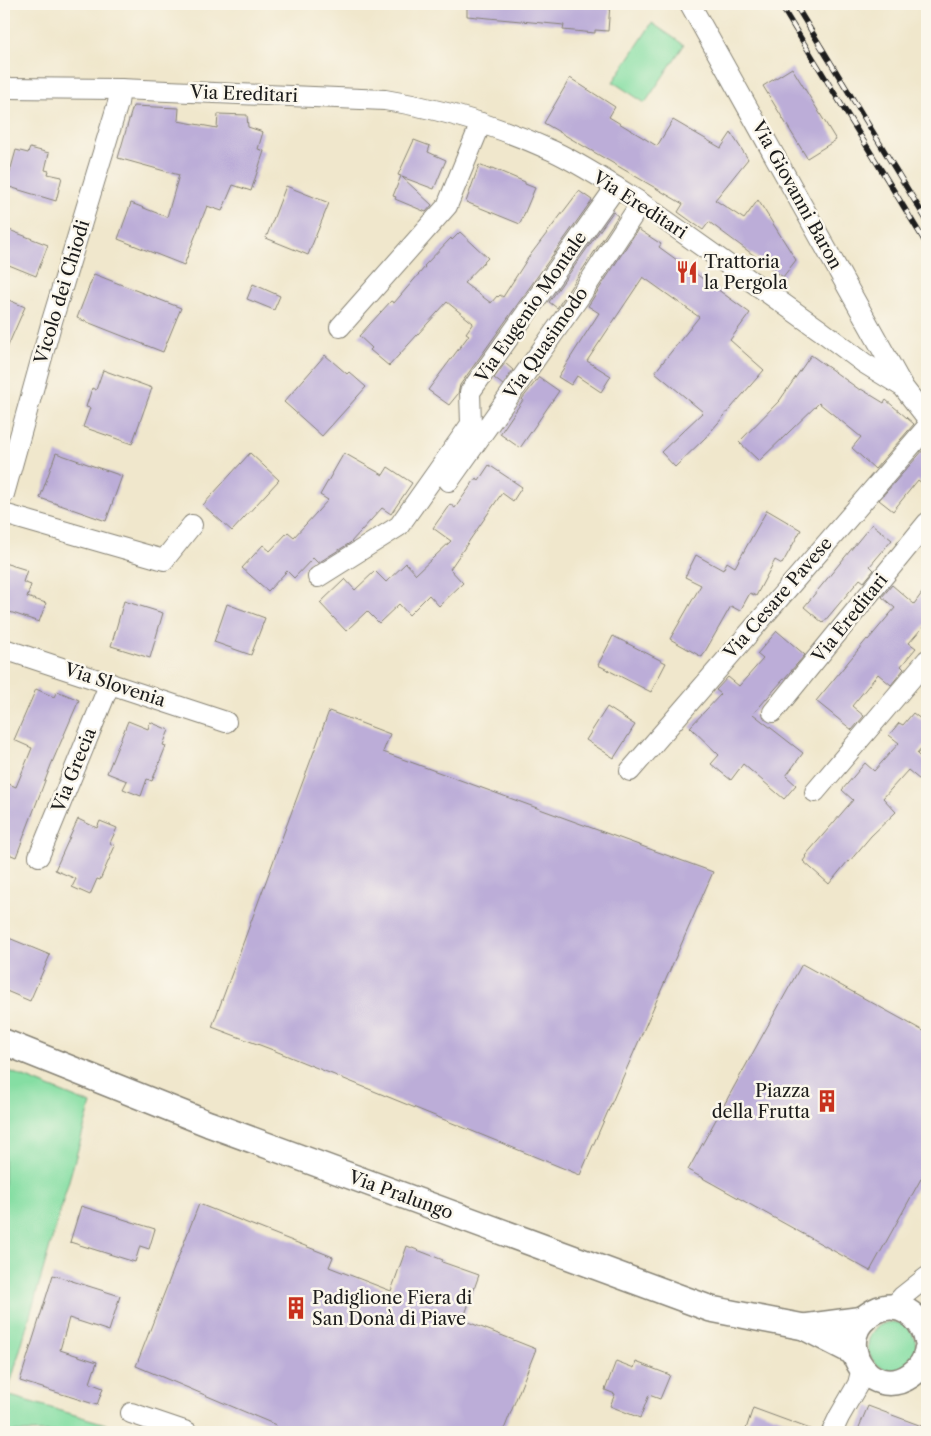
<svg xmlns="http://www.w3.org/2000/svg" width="931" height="1436" font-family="'Libre Caslon Text',serif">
<rect width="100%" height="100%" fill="#fbf7ec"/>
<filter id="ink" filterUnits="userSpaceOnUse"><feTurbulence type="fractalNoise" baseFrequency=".02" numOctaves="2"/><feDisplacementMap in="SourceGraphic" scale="10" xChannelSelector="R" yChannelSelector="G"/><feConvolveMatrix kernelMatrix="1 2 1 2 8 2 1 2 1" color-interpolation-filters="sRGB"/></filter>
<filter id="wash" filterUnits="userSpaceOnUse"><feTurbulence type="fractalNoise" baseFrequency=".0096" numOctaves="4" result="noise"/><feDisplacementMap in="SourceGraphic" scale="20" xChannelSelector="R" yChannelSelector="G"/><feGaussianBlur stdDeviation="1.12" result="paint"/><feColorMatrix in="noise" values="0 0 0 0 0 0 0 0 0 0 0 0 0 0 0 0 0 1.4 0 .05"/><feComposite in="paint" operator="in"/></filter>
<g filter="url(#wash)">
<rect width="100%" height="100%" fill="#f0e7cc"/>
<g fill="#85dea3" stroke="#507d60">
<path d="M652 23 684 45 645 103 613 82Z"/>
<path d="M4 1069 91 1104 7 1395 133 1432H4Z"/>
<circle cx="892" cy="1346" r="24"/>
</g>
<g id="blocks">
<g fill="#bcadd8">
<path d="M467 4H610L608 31 595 30V33L563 30 564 25 467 16Z"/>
<path d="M792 68 836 140 807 158 763 86Z"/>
<path d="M570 78 615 107 609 117 657 146 673 120 721 148 731 133 748 159 715 200 744 219 758 200 796 260 783 277 709 222 703 230 678 212 683 204 544 123Z"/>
<path d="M133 106 179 108 178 121 217 128 218 114 247 115 248 127 263 132 258 149 264 151 251 191 233 185 222 211 207 206 184 265 118 239 131 203 167 217 179 175 118 158Z"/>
<path d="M414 140 430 146 428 152 446 160 434 189 402 177 432 205 426 212 395 199 396 197 393 196 401 176 398 175Z"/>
<path d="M30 148 49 153 45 170 49 171 48 174 62 177 56 201 6 186 16 150 28 153Z"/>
<path d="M479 165 491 170 492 168 525 182V184L535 188 520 224 466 202Z"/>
<path d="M286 186 329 203 308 255 266 238Z"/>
<path d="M579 191 592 200 460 385 458 394 449 405 428 390 469 335 466 333 473 323 447 302 389 366 370 350 372 348 359 336 391 301 394 303 425 267 424 266 451 238 452 240 460 232 488 258 464 283 491 303 497 296 498 297 500 295 503 297 528 258Z"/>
<path d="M613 212 618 216 557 308 549 302Z"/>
<path d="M4 228 48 245 36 276 4 263Z"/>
<path d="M638 229 661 244 659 247 750 313 730 340 764 370 705 438 675 467 661 452 703 412 655 372 699 317 643 277 587 361 611 376 601 392 577 376 571 385 558 377 599 313 588 306Z"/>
<path d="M94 274 181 308 163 352 77 318Z"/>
<path d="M253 284 280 296 274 310 247 299Z"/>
<path d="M4 298 25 307 4 355Z"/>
<path d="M325 355 347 374 349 372 366 387 322 436 284 402Z"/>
<path d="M811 355 860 390 861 389 884 403 886 400 914 424 875 469 852 448 861 437 819 403 759 461 739 442 780 400Z"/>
<path d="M505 363 513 370 503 385 494 378Z"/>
<path d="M103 370 152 388 132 444 83 427 90 408 86 407 92 388 96 390Z"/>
<path d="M539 377 559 391 520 448 500 434 523 400 522 399Z"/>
<path d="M925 448 927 449V487L918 480 893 511 879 500Z"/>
<path d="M56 453 122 476 106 521 40 498Z"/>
<path d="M250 453 279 480 232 531 203 505Z"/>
<path d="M344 453 383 475 388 467 412 483 391 514 382 508 350 543 318 563 313 558 294 578 287 571 268 591 242 568 263 545 270 551 288 532 294 537 328 500 320 495Z"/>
<path d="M489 465 522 487 513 501 502 493 450 569 463 583 439 606 429 595 409 615 399 604 379 623 367 611 346 631 320 603 345 579 355 590 375 571 386 582 406 563 416 574 451 541 433 528 450 504 455 508 476 478 479 480Z"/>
<path d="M767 510 801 530 782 564 775 560 756 596 750 593 740 611 731 606 702 657 670 639 701 585 685 577 696 555 723 570 727 562 735 567Z"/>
<path d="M872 524 892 540 870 566 874 570 864 582 860 579 823 623 804 607Z"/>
<path d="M4 563 27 570 23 582 31 585 27 597 46 603 39 622 4 610Z"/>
<path d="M892 585 914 604 927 586V622L909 643 916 648 901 666 904 669 891 685 878 674 852 706 864 716 852 730 816 701 867 639 868 640 895 608 882 597Z"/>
<path d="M124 601 163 613 150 658 111 646Z"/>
<path d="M227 604 265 618 251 655 214 642Z"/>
<path d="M777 631 805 655 753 714 803 753 786 776 796 785 784 799 743 764 731 780 711 764 719 755 690 727 721 694 716 690 728 677 739 686 763 659 757 654Z"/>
<path d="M613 636 666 663 651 692 598 665Z"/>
<path d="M36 689 54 697 57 691 79 700 51 765 16 857 4 852V782L16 787 32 748 14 740Z"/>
<path d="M607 707 635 725 614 758 586 740Z"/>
<path d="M329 711 390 734 383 752 713 872 580 1175 273 1050 212 1027Z"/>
<path d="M913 713 927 724V742L917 754 927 763V771L920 780 908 770 883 798 896 812 871 836 849 862 848 861 829 884 803 861 806 857 805 856 853 800 842 790 865 763 874 771 899 743 889 735 899 723 903 725Z"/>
<path d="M128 721 148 729 150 722 169 730 163 745 166 746 152 781 147 779 141 796 123 789 127 781 107 773Z"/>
<path d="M78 819 97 828 100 821 117 828 110 843 115 846 100 880 97 879 90 895 72 887 76 879 55 870Z"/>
<path d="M4 936 50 955 30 1001 4 990Z"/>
<path d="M802 964 927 1033V1168L870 1271 688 1170Z"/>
<path d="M199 1204 333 1257 329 1267 391 1291 407 1246 443 1260 442 1262 479 1275 463 1320 536 1349 503 1432H273L276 1425 136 1366Z"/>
<path d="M81 1206 155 1229 149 1249 140 1246 135 1262 70 1242Z"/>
<path d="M53 1275 120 1296 109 1331 69 1318 60 1350 97 1362 90 1383 103 1388 97 1405 20 1381Z"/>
<path d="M616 1361 634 1368 636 1362 670 1375 660 1399 649 1395 640 1418 610 1406 615 1394 605 1390Z"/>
<path d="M868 1406 927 1428V1432H857Z"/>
<path d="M753 1408 813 1430 812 1432H745Z"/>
</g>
</g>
</g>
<g filter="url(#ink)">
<use href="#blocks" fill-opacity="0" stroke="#868274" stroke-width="1"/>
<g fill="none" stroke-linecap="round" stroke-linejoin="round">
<defs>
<g id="minor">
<path d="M690 4 902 385"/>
<path d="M4 88 120 89 385 100C443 109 500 127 553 151 583 165 613 185 641 203L820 330 864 363 903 387 927 418"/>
<path d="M340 327 447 206 481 123"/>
<path d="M449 481 580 296 641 203"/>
<path d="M4 494 52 321 118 103 120 89"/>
<path d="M4 514 164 560 192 525"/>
<path d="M318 577 399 526 471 424 470 392 616 187"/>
<path d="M4 649 226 722"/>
<path d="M773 712 927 523"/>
<path d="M630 771 927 427"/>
<path d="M815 792 927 660"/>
<path d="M39 856 110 683"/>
<path d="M893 1307 903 1296 927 1277"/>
<path d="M131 1413 187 1432"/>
<path d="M832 1432 839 1417 858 1384 862 1368"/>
</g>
<g id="tertiary">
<path d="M4 1042 209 1124 711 1309 804 1327 855 1353"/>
<path d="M804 1327 864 1319"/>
<path d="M927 1339C922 1316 898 1299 875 1311 827 1335 868 1405 911 1375 920 1369 926 1360 927 1350"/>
</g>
</defs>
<use href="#minor" stroke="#868274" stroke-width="22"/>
<use href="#tertiary" stroke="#868274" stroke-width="28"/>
<use href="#minor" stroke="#fff" stroke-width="20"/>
<use href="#tertiary" stroke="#fff" stroke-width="25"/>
<defs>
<g id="rail">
<path d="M780 4 927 245"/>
<path d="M795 4 927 221"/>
</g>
</defs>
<use href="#rail" stroke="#1c1c1c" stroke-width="5.5"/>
<use href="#rail" stroke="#fbf7ec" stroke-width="4" stroke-dasharray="11" stroke-linecap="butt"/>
</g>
</g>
<defs>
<symbol id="restaurant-bare" viewBox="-9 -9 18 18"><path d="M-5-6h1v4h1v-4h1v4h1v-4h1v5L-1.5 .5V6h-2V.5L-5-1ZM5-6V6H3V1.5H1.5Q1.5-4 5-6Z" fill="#c8321e" stroke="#fbf7ec" stroke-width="2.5" paint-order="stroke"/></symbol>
<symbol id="building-bare" viewBox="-9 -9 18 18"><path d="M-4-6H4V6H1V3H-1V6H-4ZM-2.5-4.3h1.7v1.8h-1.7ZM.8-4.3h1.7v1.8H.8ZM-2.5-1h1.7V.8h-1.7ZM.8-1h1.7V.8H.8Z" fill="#c8321e" stroke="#fbf7ec" stroke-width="2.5" paint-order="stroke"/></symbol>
</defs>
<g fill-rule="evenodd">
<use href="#restaurant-bare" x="671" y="256" width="32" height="32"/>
<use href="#building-bare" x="811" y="1085" width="32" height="32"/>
<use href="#building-bare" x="280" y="1292" width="32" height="32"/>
</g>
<g text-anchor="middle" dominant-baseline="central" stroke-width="5" stroke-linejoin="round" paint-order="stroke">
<g font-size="18" fill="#1c1c1c" stroke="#fbf7ec">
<text transform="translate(244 94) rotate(2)">Via Ereditari</text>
<text transform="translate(797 195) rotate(61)">Via Giovanni Baron</text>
<text transform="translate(640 205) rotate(33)">Via Ereditari</text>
<text transform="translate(62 292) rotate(-73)">Vicolo dei Chiodi</text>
<text transform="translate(531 307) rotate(-55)">Via Eugenio Montale</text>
<text transform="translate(546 343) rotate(-55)">Via Quasimodo</text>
<text transform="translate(778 598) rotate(-49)">Via Cesare Pavese</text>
<text transform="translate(850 618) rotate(-51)">Via Ereditari</text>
<text transform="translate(115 685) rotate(18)">Via Slovenia</text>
<text transform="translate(74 770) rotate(-68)">Via Grecia</text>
<text transform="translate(401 1195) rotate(20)">Via Pralungo</text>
</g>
<g font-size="18" fill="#1c1c1c" stroke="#fbf7ec" text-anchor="start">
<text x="704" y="262">Trattoria<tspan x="704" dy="21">la Pergola</tspan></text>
<text x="810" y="1091" text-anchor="end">Piazza<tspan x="810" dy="21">della Frutta</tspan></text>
<text x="312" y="1298">Padiglione Fiera di<tspan x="312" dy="21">San Donà di Piave</tspan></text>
</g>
</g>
<rect width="931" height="1436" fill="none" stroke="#fbf7ec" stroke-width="20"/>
</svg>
